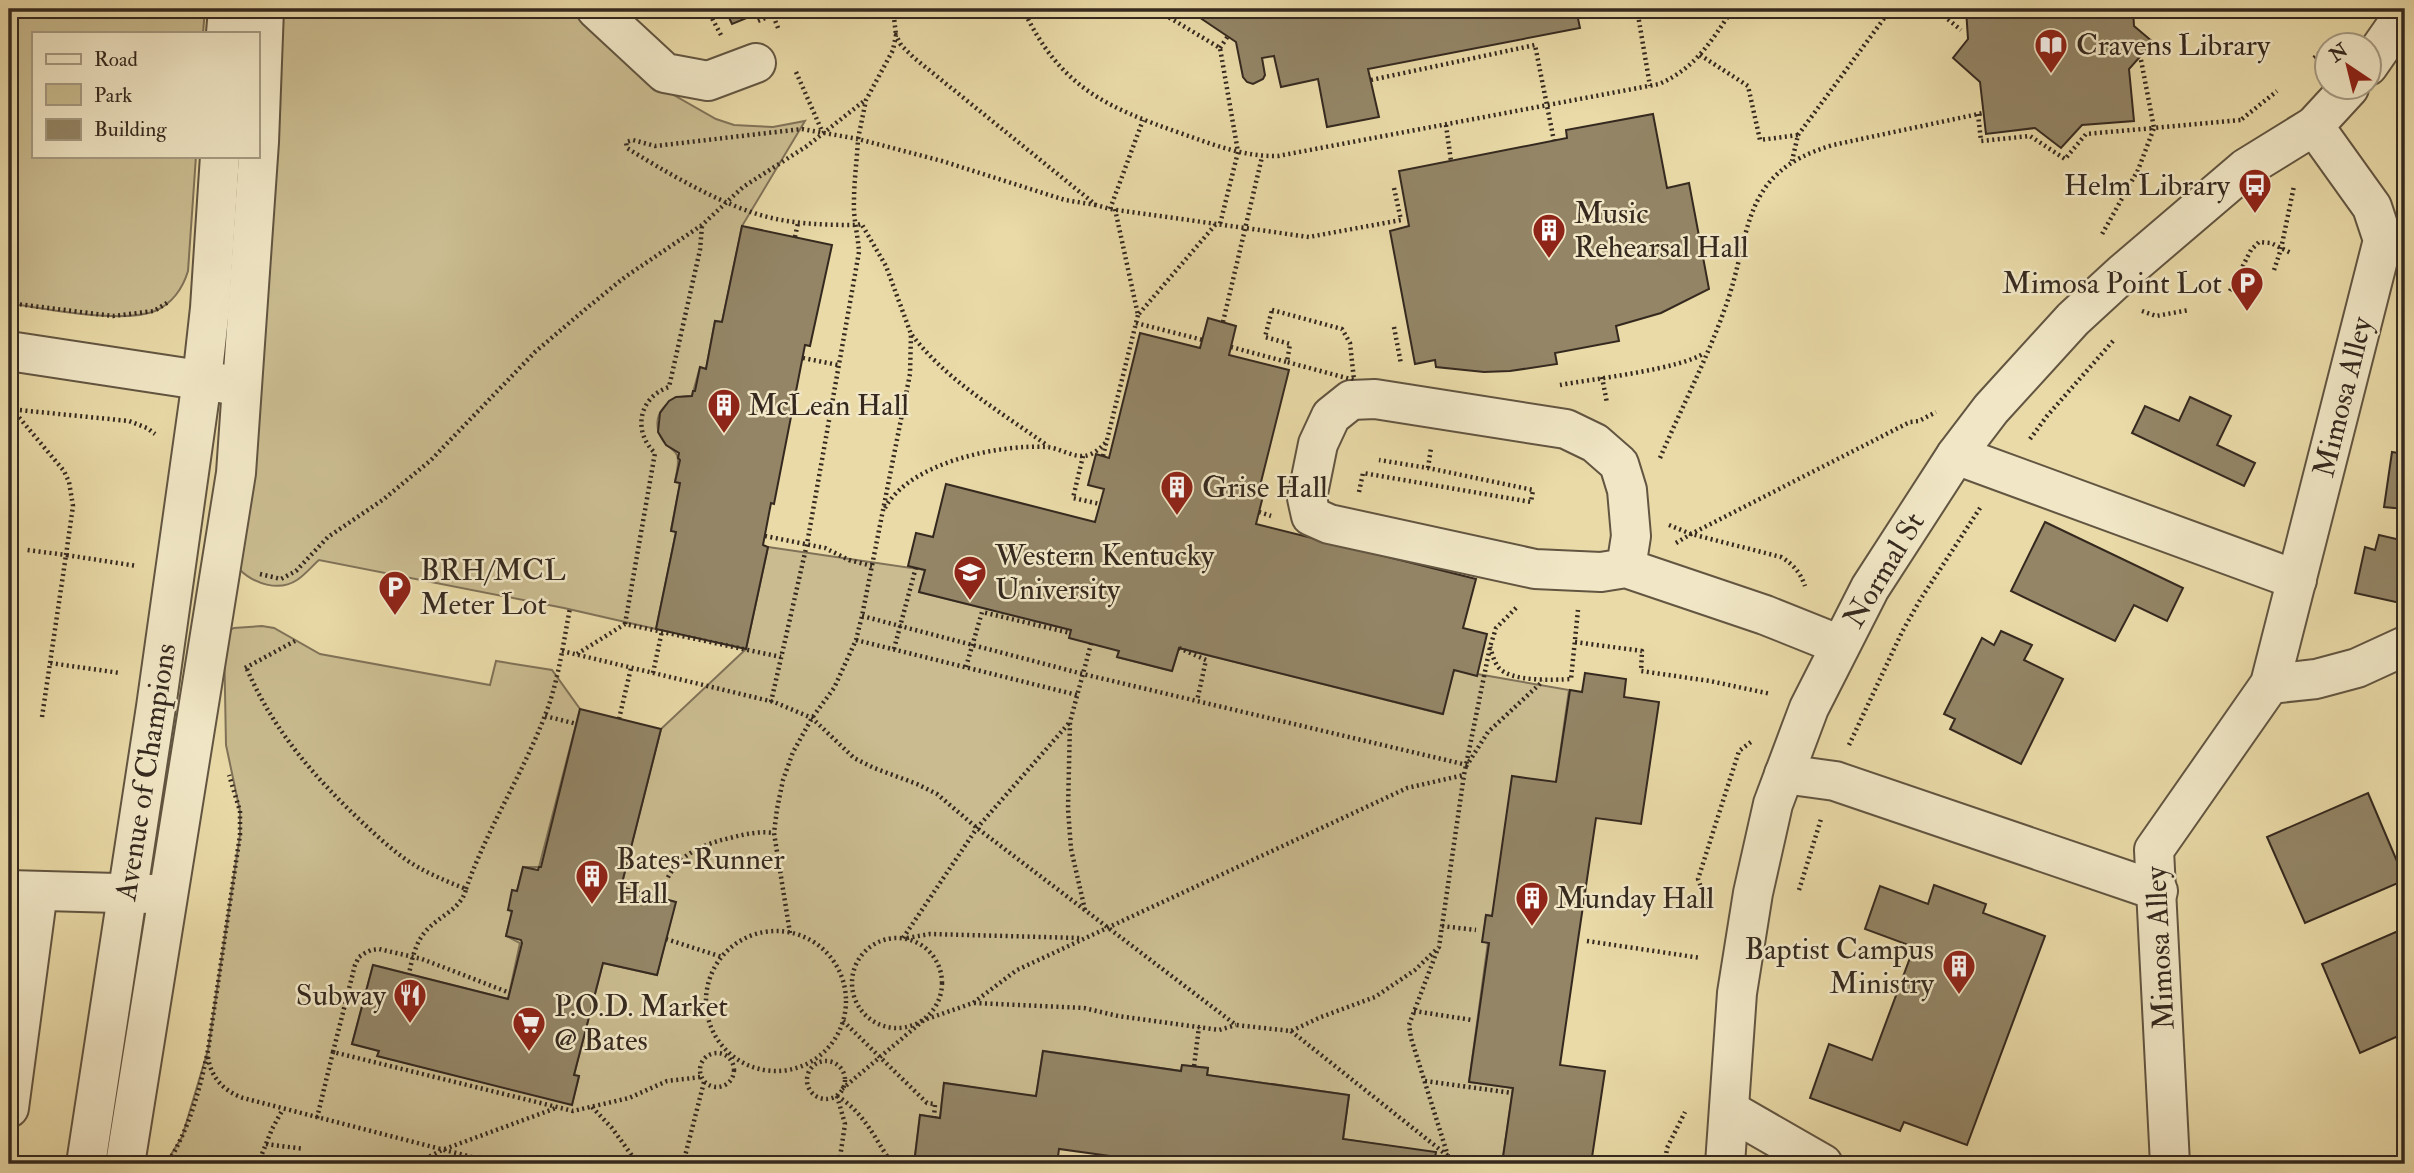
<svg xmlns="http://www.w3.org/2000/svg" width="2414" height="1173" font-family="'IM FELL Double Pica',serif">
<rect width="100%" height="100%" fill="#e9daa7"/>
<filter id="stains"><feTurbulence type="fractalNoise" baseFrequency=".00286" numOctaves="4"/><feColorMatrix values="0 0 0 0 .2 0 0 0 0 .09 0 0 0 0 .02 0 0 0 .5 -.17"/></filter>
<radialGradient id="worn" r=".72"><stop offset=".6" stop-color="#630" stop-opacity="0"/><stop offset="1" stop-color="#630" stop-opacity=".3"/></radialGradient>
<g fill="#cabc90" stroke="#807258" stroke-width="2">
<path d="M9 9H205L203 33H33V156H196L188 271C183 288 172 304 155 311 123 324 43 309 9 303Z"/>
<path d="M269 9H597L658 86 716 119 734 125 753 126 773 127 805 121 742 226 722 322 715 321 706 369 700 367 692 396C668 395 648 416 662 439 666 446 674 449 677 455 680 462 676 474 675 482L680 483 671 530 676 532 656 629 564 608 319 560C312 566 305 575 297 580 279 592 254 584 239 569Z"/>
<path d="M768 547 925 570 919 592 1071 630 1119 651 1117 657 1172 671 1179 648 1442 714 1454 670 1569 690 1556 782 1492 916 1486 915 1483 941 1488 942 1469 1082 1513 1088 1502 1164H1434L1435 1153 1343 1139 1349 1095 1207 1075 1208 1068 1182 1065 1181 1071 1043 1051 1036 1097 944 1083 940 1118 920 1115 915 1156 935 1159 934 1164H211L203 1161 165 1164 182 1137 208 1050 240 835V811L226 745 224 638 229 630 234 628 262 626 274 628 320 654 490 685 496 661 552 670 580 709 539 867H523L517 891 508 910 512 911 506 936 520 943 508 999 373 965 352 1044 379 1051 378 1056 572 1104 579 1076 574 1075 603 963 657 975 675 903 621 887 661 729 746 649Z"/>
</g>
<g fill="#938566" stroke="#35291f" stroke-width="2">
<path d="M725 9H769L732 24Z"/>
<path d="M1187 9H1576L1580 28 1368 69 1379 117 1327 127 1318 79 1281 87 1274 56 1262 58 1265 75 1263 79 1253 84 1247 82 1243 77 1236 42Z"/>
<path d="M1966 9H2133L2134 26 2153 42 2129 69 2134 121 2082 125 2061 148 2035 128 1986 134 1980 82 1953 58 1968 39Z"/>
<path d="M1653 114 1667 188 1689 183 1709 289 1661 313 1616 326 1619 341 1555 353 1557 364 1510 371 1484 372 1436 367 1435 360 1415 364 1390 231 1409 226 1399 171 1567 138 1566 130Z"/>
<path d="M742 226 832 245 810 346 805 345 774 504 771 503 763 545 768 547 746 649 656 629 676 532 671 531 680 483 675 482 680 460 678 458 679 453 666 445 658 432 660 413 669 401 676 397 692 396 693 391H695L700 367 706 369 715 321 722 322Z"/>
<path d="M1208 318 1236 326 1229 355 1289 370 1258 494 1263 496 1256 524 1476 579 1463 628 1487 634 1477 676 1454 670 1443 714 1179 648 1172 671 1117 657 1119 651 1069 638 1071 630 919 592 925 570 908 566 916 533 933 537 946 484 1095 522 1104 489 1088 485 1096 454 1109 458 1140 333 1200 348Z"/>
<path d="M2405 393V423L2400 422Z"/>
<path d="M2190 397 2231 416 2217 445 2255 463 2244 486 2132 433 2145 406 2179 421Z"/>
<path d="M2392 452 2405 454V509L2384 507Z"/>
<path d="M2045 522 2183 588 2167 621 2134 605 2115 641 2011 591Z"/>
<path d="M2379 535 2405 541V604L2355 593 2365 547 2375 550Z"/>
<path d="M2001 631 2032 645 2024 660 2063 679 2021 764 1950 729 1955 719 1944 714 1982 638 1994 645Z"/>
<path d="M1585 673 1626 679 1624 697 1659 702 1641 824 1596 818 1578 940 1560 1065 1605 1071 1591 1164H1502L1513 1088 1469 1082 1489 943 1482 942 1486 915 1492 916 1512 776 1556 782 1570 690 1582 692Z"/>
<path d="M580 709 661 729 621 887 676 902 657 975 603 963 574 1075 579 1076 572 1105 377 1056 379 1051 352 1044 373 965 508 999 522 943 521 940 506 936 512 911 508 910 512 890 517 891 523 867 538 870 539 867H541Z"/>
<path d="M2368 793 2405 880 2305 923 2267 837Z"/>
<path d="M1934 885 1986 904 1983 913 2045 936 1967 1145 1904 1122 1900 1131 1810 1098 1829 1044 1872 1060 1914 947 1865 929 1880 886 1928 904Z"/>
<path d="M2405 928V1033L2360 1053 2322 964Z"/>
<path d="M1043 1051 1181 1071 1182 1065 1208 1068 1207 1075 1349 1095 1343 1139 1436 1152 1434 1164H1145L1146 1161 1059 1149 1057 1164H934L935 1159 915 1156 920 1115 940 1118 944 1083 1036 1096Z"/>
</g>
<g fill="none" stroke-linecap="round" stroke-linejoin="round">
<defs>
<g id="minor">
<path d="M596 9 665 73 708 81 756 63"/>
<path d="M226 33 228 9"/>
<path d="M2368 66 2405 13"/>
<path d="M9 351 226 384"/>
<path d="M1956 455 2297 580"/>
<path d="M1626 568 1631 536 1627 490 1619 464 1595 443 1566 429 1375 399 1351 400 1331 416 1318 444 1307 498 1311 516 1329 524 1535 569 1601 572 1626 568 1765 615 1840 645"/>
<path d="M2270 684 2316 679 2357 668 2405 646"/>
<path d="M1784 774 1835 781 2158 891"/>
<path d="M9 890 153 894"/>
<path d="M9 1108 38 891"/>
<path d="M1729 1110 1823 1164"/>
<path d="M86 1164 156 707 202 380 210 308 220 156"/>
<path d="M125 1164 236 473 259 142 264 9"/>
<path d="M1725 1164 1737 993 1753 893 1773 804 1809 708 1870 588 1956 455 1991 409 2073 319 2123 273 2246 168 2314 126 2349 88"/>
<path d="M2170 1164 2154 850 2270 684 2383 240 2372 207 2314 126"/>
</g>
</defs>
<use href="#minor" stroke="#625541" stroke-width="42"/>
<g stroke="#35291f" stroke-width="4.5" stroke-dasharray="2 3.5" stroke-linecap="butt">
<path d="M707 9 721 35"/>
<path d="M893 9 896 35"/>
<path d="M1023 9C1060 87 1105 107 1183 134 1214 145 1245 157 1278 156L1659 84C1696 68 1711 41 1733 9"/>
<path d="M1155 9 1220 48 1238 152 1220 224"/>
<path d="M1637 9 1650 86"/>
<path d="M1935 9 1961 30"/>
<path d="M758 21 773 15"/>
<path d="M778 28 773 15 789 9"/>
<path d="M1220 48 1228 36"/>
<path d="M1700 55 1748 86 1760 140 1798 135 1792 161"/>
<path d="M2314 58 2326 47"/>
<path d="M2141 60 2154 128 2241 120 2243 122"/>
<path d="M796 72 822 131"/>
<path d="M1371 80 1535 45 1554 141"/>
<path d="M1978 114 1981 141 2030 136 2065 159 2086 134 2154 128 2138 170 2101 236"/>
<path d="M2242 119 2277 91"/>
<path d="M1446 125 1451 161"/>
<path d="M1798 135 1891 9"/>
<path d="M1096 205 1065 200 942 161 858 139 866 100 893 50 896 35 901 45 913 57 1096 205 1110 209 1309 237 1401 220 1394 188"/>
<path d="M1110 209 1143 120"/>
<path d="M1115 209 1138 315 1216 224"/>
<path d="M795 237 798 223"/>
<path d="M2274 270 2281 249 2294 186"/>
<path d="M2230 291 2251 250 2259 242 2271 243 2291 253"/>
<path d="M9 303 113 316 154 311 170 301"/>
<path d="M1272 310 1342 329 1350 343 1354 380 1287 362 1290 344 1265 337Z"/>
<path d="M2142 311 2156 316 2189 310"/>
<path d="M1223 322 1262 157"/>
<path d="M1136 323 1203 340"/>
<path d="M1394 327 1401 364"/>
<path d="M912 335C947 381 1001 412 1048 446"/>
<path d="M1231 347 1287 362"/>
<path d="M803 358 838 365"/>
<path d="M1602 377 1607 403"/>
<path d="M1560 385C1592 379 1682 369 1704 353"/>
<path d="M9 409 129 421 147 428 155 434"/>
<path d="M12 409 64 471 69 482 73 506 66 555 27 550"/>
<path d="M2030 439 2047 416 2113 341"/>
<path d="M1083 456 1073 498 1100 504"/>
<path d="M1103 456 1138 315"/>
<path d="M1660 458C1681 409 1706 361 1724 311 1753 234 1737 173 1833 145L1983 113"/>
<path d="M1428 468 1431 448"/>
<path d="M1359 492 1363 473 1531 502 1533 490 1428 468 1379 460"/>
<path d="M885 508C910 462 1000 444 1047 447 1059 448 1072 457 1084 456 1093 455 1101 448 1107 441"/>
<path d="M1259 512 1271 516"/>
<path d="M1669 525 1691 534 1781 557C1794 565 1800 572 1805 586"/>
<path d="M765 536 825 548 849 560 872 566"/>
<path d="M1676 543 1691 534 1910 422 1919 421 1936 412"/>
<path d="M260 574 281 579 296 571 328 537 384 499 431 460 535 352 588 307 625 277 702 225 743 187 807 146 864 101"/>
<path d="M862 616 1083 674 1467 765 1488 732 1543 681"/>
<path d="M625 624 655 453C632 431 639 397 669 387L700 250 702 226"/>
<path d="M856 640 1077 695"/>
<path d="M1575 642 1642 651 1641 671 1710 681 1771 694"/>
<path d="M1490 647C1492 653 1494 662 1499 668 1512 682 1554 680 1571 679L1578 610"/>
<path d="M1179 648 1206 660 1197 701"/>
<path d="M894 649 916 567"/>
<path d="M562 651 774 702 812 718 854 758 874 768 917 784 937 794 977 828 1236 1025 1291 1031 1321 1017 1375 997 1415 970 1439 947 1464 775 1490 647 1496 628 1517 607"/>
<path d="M577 654 625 624 781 657"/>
<path d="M50 663 66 555 137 566"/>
<path d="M966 667 982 612 1070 633"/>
<path d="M245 668 295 641"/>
<path d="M247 669C273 730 315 778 363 823 377 836 392 850 408 861 426 873 446 881 466 889 462 909 437 917 425 932 415 944 412 959 409 974"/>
<path d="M653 673 662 631"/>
<path d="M771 702 807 544 859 252C858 235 853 218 854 201 854 181 857 160 858 139L802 129 655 146 633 140 626 142 627 148C662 170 712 199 751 212 785 224 821 225 857 225L861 224"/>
<path d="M545 716 577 724"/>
<path d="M42 717 50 663 120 673"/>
<path d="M619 719 631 668"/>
<path d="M1849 745 1902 632 1920 600 1982 505"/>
<path d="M466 889C487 829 521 777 544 718 558 684 563 645 570 608"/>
<path d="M1799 890 1821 819"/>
<path d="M660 898C670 860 694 846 730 838 745 834 759 831 774 833"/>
<path d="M1708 906 1698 879 1739 751 1751 742"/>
<path d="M1085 910 1071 849 1068 809 1070 722 1091 644"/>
<path d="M1442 926 1476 930"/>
<circle cx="776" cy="1001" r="70"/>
<path d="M790 933 774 833 777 809 783 780 793 752 812 718 834 688 856 640 862 616 910 374 911 334 886 266 861 223"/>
<circle cx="897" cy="983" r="45"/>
<path d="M903 938 977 828 1070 722"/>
<path d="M907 938 930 934 1080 938"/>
<path d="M666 939 722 957"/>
<path d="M1587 941 1701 958"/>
<path d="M1437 951 1409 1025 1411 1038 1448 1156"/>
<path d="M974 1003 1084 1008 1118 1016 1219 1030 1236 1025"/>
<path d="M1414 1011 1472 1020"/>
<path d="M843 1021 927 1103 935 1104 934 1117"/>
<path d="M1291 1031 1448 1156 1463 1164"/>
<path d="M333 1052 355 965 359 957 365 953 371 950 379 949 422 959 510 993"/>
<circle cx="717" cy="1070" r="17"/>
<path d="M208 1057C211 1078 224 1091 243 1098L499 1164"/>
<circle cx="826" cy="1080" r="19"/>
<path d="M1194 1066 1199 1027"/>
<path d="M1425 1081 1512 1093"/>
<path d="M842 1089 924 1020 973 1003 1017 970 1407 788 1464 775"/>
<path d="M837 1096C863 1111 876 1140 892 1164"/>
<path d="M837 1096 845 1124 839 1164"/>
<path d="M592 1107 612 1128 638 1164"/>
<path d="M317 1118 333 1052 573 1111 629 1098 667 1081 701 1077"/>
<path d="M266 1144 304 1149"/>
<path d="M169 1161C190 1126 200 1089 208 1050L240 835V811L229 775"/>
<path d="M175 1164 191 1161 216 1164"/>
<path d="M258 1164 272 1129 283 1109"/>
<path d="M415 1164 442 1150 556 1108"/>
<path d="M683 1164 704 1082"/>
<path d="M1665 1164 1667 1148 1685 1112"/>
</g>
<use href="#minor" stroke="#f1e7c6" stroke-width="38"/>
</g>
<defs>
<symbol id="library-pin" viewBox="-11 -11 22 30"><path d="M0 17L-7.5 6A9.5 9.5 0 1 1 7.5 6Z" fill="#8f2418" stroke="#f1e7c6"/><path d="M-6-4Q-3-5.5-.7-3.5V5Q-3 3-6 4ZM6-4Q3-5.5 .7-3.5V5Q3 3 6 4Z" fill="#fff"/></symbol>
<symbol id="bus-pin" viewBox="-11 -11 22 30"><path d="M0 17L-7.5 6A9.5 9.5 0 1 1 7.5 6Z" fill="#8f2418" stroke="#f1e7c6"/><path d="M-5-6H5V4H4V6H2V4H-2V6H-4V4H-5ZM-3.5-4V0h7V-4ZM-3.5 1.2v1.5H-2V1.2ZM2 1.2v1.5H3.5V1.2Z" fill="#fff"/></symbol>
<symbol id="building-pin" viewBox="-11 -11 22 30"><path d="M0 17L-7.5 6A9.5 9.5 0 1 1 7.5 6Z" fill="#8f2418" stroke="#f1e7c6"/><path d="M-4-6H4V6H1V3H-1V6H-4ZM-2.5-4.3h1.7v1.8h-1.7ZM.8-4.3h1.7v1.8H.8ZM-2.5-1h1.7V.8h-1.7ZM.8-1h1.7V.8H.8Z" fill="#fff"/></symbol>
<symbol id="parking-pin" viewBox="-11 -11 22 30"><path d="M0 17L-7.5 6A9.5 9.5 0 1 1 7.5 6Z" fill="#8f2418" stroke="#f1e7c6"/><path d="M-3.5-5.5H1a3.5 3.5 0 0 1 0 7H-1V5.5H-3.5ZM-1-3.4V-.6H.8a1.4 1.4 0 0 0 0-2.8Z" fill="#fff"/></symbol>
<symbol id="university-pin" viewBox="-11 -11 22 30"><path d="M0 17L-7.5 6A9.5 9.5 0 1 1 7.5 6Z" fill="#8f2418" stroke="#f1e7c6"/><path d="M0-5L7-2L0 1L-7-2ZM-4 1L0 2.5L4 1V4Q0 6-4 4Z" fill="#fff"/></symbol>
<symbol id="restaurant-pin" viewBox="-11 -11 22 30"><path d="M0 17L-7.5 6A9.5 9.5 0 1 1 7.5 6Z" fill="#8f2418" stroke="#f1e7c6"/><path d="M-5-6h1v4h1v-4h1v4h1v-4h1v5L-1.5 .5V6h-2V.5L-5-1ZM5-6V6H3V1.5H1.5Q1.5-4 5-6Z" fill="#fff"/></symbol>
<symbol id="supermarket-pin" viewBox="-11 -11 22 30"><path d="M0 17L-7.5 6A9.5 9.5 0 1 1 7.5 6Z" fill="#8f2418" stroke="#f1e7c6"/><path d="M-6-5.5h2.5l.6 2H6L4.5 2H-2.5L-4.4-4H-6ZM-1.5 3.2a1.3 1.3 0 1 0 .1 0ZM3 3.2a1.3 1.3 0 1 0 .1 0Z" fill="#fff"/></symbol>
</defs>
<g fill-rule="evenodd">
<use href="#library-pin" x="2032" y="26" width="38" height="52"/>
<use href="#bus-pin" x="2236" y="166" width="38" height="52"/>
<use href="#building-pin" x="1530" y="211" width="38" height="52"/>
<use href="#parking-pin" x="2228" y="264" width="38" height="52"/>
<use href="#building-pin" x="705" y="386" width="38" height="52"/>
<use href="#building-pin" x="1158" y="468" width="38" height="52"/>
<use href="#university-pin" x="951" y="553" width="38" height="52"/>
<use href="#parking-pin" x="376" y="568" width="38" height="52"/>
<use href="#building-pin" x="573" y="857" width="38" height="52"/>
<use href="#building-pin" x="1513" y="879" width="38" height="52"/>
<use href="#building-pin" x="1940" y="947" width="38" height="52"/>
<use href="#restaurant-pin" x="391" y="976" width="38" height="52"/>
<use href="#supermarket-pin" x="510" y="1004" width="38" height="52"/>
</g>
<g text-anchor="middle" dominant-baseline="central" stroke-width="5" stroke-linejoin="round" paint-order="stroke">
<g font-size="30" fill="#35291f" stroke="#f1e7c6" text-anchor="start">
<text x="2076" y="45">Cravens Library</text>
<text x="2230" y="185" text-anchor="end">Helm Library</text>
<text x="1574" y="213">Music<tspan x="1574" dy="34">Rehearsal Hall</tspan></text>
<text x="2222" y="283" text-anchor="end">Mimosa Point Lot</text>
<text x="748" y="405">McLean Hall</text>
<text x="1202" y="487">Grise Hall</text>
<text x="995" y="555">Western Kentucky<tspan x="995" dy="34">University</tspan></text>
<text x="420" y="570">BRH/MCL<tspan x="420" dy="34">Meter Lot</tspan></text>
<text x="616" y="859">Bates-Runner<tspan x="616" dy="34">Hall</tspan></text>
<text x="1556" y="898">Munday Hall</text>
<text x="1934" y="949" text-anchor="end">Baptist Campus<tspan x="1934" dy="34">Ministry</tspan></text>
<text x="386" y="995" text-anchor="end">Subway</text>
<text x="554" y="1006">P.O.D. Market<tspan x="554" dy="34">@ Bates</tspan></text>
</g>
<g font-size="30" fill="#35291f" stroke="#f1e7c6">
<text transform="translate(2343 397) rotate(-76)">Mimosa Alley</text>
<text transform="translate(1884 570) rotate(-59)">Normal St</text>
<text transform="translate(146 772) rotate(-81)">Avenue of Champions</text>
<text transform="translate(2160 948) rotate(-93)">Mimosa Alley</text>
</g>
</g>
<rect width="2414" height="1173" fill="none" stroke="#e9daa7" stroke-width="35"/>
<rect x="10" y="10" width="2393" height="1152" fill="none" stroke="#35291f" stroke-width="3.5"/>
<rect x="18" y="18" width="2379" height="1138" fill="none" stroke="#35291f" stroke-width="2"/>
<rect x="32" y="32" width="228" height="126" fill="#f1e7c6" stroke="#a69b83" stroke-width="2"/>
<rect x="46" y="54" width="35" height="10" fill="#f1e7c6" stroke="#a69b83" stroke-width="2"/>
<text x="94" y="66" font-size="21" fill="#35291f">Road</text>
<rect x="46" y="84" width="35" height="21" fill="#cabc90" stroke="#a69b83" stroke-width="2"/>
<text x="94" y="102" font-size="21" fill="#35291f">Park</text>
<rect x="46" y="119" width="35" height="21" fill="#938566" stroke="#a69b83" stroke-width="2"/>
<text x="94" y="136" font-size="21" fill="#35291f">Building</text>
<g transform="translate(2348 66) rotate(325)"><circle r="33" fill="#f1e7c6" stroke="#a69b83" stroke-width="2"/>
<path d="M0-5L12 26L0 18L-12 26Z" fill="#8f2418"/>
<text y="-10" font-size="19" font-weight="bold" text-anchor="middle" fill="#35291f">N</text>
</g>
<rect width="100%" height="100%" filter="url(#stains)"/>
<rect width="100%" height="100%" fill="url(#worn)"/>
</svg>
